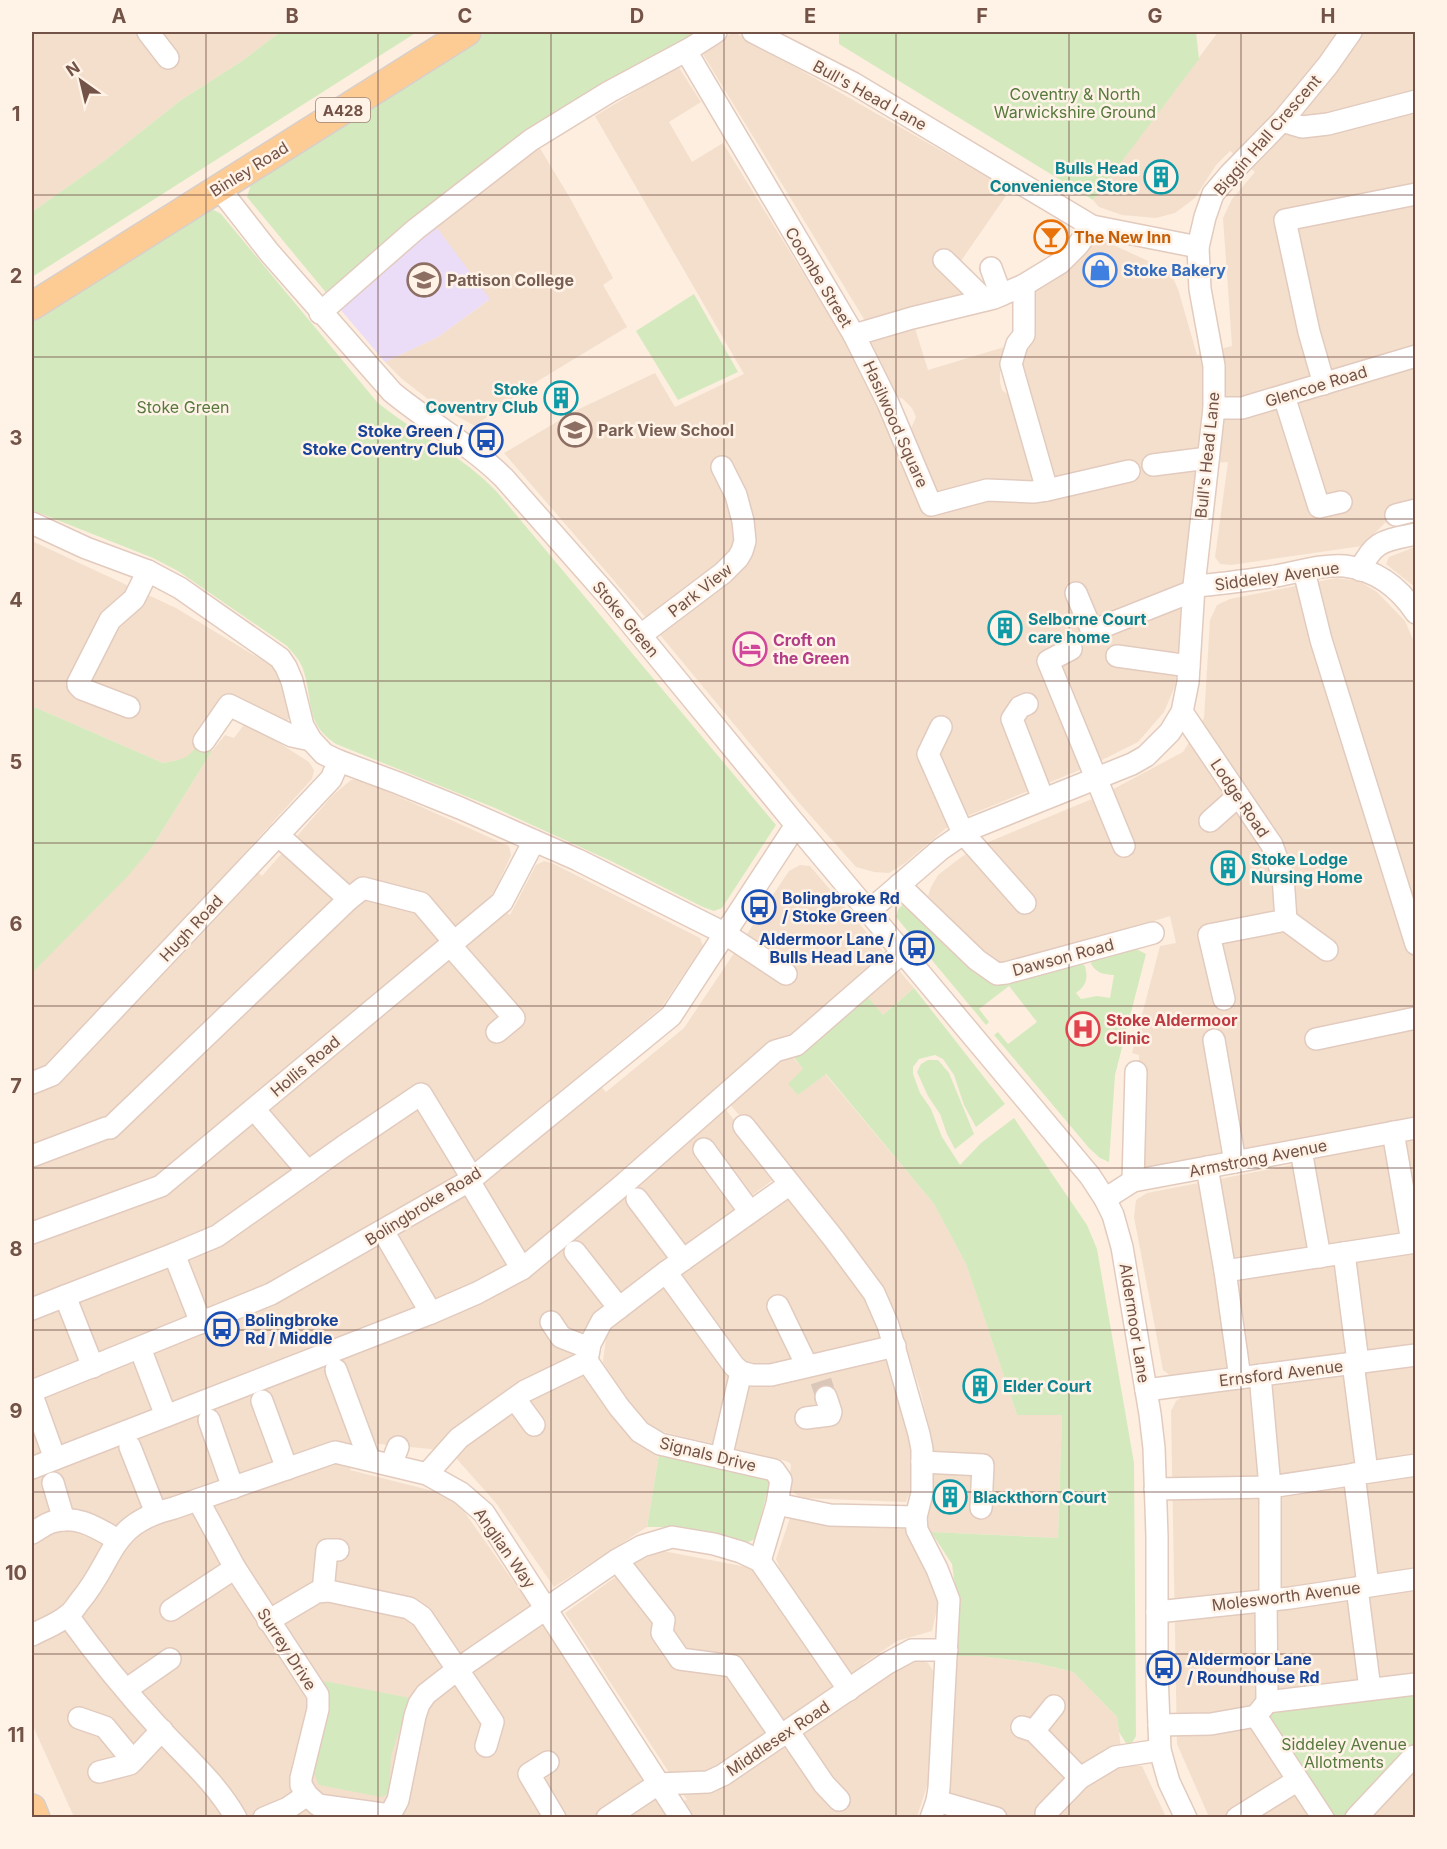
<svg xmlns="http://www.w3.org/2000/svg" width="1447" height="1849" font-family="Inter,sans-serif">
<rect width="100%" height="100%" fill="#fdeedf"/>
<g fill="#f4dfcd">
<path d="M32 32H280L242 61 181 100 104 161 32 212Z"/>
<path d="M734 32 1010 190 954 271 975 291 867 324 701 51Z"/>
<path d="M1218 32H1415V512L1387 521 1362 546 1231 565 1220 564 1215 557 1228 462 1199 464 1175 686 1164 712 1138 742 1092 765 967 816 950 825 905 863 889 873 874 872 856 867 800 804 647 619 504 453 575 411 655 373 675 407 744 374 595 116 678 66 701 102 669 122 692 162 723 143 849 348 856 347 926 511 932 516 940 515 945 508 988 498 1046 499 1140 474 1138 465 1059 482 1052 479 1019 369 1033 289 1095 234 1107 242 1161 267 1171 274 1178 289 1197 355 1232 346 1223 218 1232 199 1255 172 1230 151 1216 165 1195 198 1175 213 1156 218 1122 215 1099 207 1093 200Z"/>
<path d="M538 145 570 198 613 278 603 285 627 327 523 390 475 426 433 403 402 379 385 362 438 337 489 300 434 224Z"/>
<path d="M914 325 928 370 1011 345 1007 363 1000 372V382L1002 390 1014 399 1038 476 1034 482 944 495 932 489 910 431 916 417 912 408 903 399 893 395 866 341Z"/>
<path d="M32 541 176 608 275 668 283 679 291 717 285 722 231 695 194 751 184 759 163 763 32 706Z"/>
<path d="M1415 547V587L1386 564 1389 557Z"/>
<path d="M1336 578 1359 581 1377 592 1405 621 1416 646 1415 1817H1209L1177 1744 1171 1411 1176 1401 1183 1396 1259 1385 1174 1379 1163 1370 1134 1217 1136 1200 1147 1193 1302 1163 1298 1139 1141 1169 1139 1055 1132 1053 1160 946 1176 943 1170 916 1010 965 1003 964 994 961 928 896 931 887 938 875 960 858 979 846 1104 794 1183 752 1204 718 1210 620 1217 605 1230 599Z"/>
<path d="M246 722 309 762 314 770 312 779 241 857 262 876 333 795 351 780 359 779 509 846 511 855 495 891 487 900 510 915 536 865 544 861 552 863 700 938 703 946 661 1008 586 1070 606 1092 684 1028 789 871 800 865 810 866 914 988 883 1015 867 997 793 1057 803 1069 798 1095 825 1074 934 1204 966 1264 1017 1415H1062L1058 1538 931 1532 927 1526 932 1438 919 1386 890 1301 835 1228 728 1102 723 1106 778 1176 592 1317 580 1336 575 1360 635 1441 659 1454 647 1527 554 1587 496 1503 456 1458 441 1450 368 1443 350 1470 441 1493 458 1503 545 1626 664 1804 687 1800 565 1613 638 1561 663 1551 747 1567 787 1585 776 1559 791 1515 908 1519 940 1596 932 1631 897 1641 863 1664 876 1680 907 1661 921 1660 928 1663 937 1677 928 1783 917 1817H74L32 1724V973L152 847 212 751 225 735 234 738Z"/>
<path d="M786 1198 798 1205 863 1294 879 1330 908 1431 912 1467 911 1489 906 1502 800 1498 789 1488 791 1464 786 1461 651 1429 629 1406 603 1362 607 1329Z"/>
<path d="M956 1656H979L1036 1663 1073 1672 1117 1717 1122 1755 1103 1776 1123 1765 1142 1766 1166 1817 943 1818 945 1810 960 1796 949 1793 945 1784Z"/>
</g>
<path fill="#ebdcf8" d="M434 224 490 299 438 337 385 362 341 310Z"/>
<g fill="#d4eabe">
<path d="M280 32H417L32 277V212L104 161 181 100 242 61Z"/>
<path d="M486 32H700L328 295 247 197 252 181 395 87Z"/>
<path d="M839 32H1196L1199 59 1093 200 839 44Z"/>
<path d="M212 209 221 214 377 402C416 434 462 455 497 492L776 825 722 908 714 911 703 907 611 861 495 808 336 744C304 723 314 701 303 669 300 660 293 653 287 646L178 571 153 558 32 510V316Z"/>
<path d="M694 294 738 372 678 400 636 331Z"/>
<path d="M32 706 163 763C185 759 190 758 202 738L212 751 152 847 127 877 32 973Z"/>
<path d="M902 905 985 978 994 983 1079 962 1085 966C1088 978 1087 985 1076 993L1081 999 1097 996 1110 998 1114 975C1104 974 1097 974 1091 964L1093 958 1132 947 1146 954 1115 1075 1109 1162 1100 1158 1089 1148 994 1035 998 1032 1008 1044 1037 1022 1009 986 979 1009 989 1022 986 1025 896 917 898 910Z"/>
<path d="M914 988 1005 1104 976 1127 964 1105 954 1075 943 1059 935 1055 919 1059 913 1067V1074L920 1093 931 1109 942 1137 960 1165 981 1143 1014 1118 1087 1225 1097 1249 1134 1463 1136 1736 1132 1743H1126L1119 1732 1117 1717 1073 1672 1036 1663 979 1656H956L955 1586 952 1564 931 1532 1058 1538 1062 1415H1017L966 1264 934 1204 826 1074 798 1095 788 1084 803 1069 793 1056 867 996 883 1015Z"/>
<path d="M928 1060H938L949 1073 974 1134 955 1149 947 1134 940 1114 928 1096 917 1072 921 1064Z"/>
<path d="M659 1454 764 1474 770 1481 755 1539 744 1544 666 1527H647Z"/>
<path d="M324 1681 410 1698 391 1756 389 1794 381 1797 319 1785 313 1771 327 1697Z"/>
<path d="M1415 1687V1758L1358 1817H1319L1262 1712Z"/>
</g>
<g fill="none" stroke-linecap="round" stroke-linejoin="round">
<path stroke="#dac7b9" stroke-width="21" stroke-dasharray="21 10" stroke-linecap="butt" d="M821 1381 826 1397"/>
<defs>
<g id="minor">
<path d="M148 32 168 58"/>
<path d="M753 32 853 83 1092 226 1198 247"/>
<path d="M691 48 689 56 854 335 912 318 994 298 1024 285 1060 263 1078 245 1092 226"/>
<path d="M1282 121 1302 127 1328 124 1416 101"/>
<path d="M219 188 269 252 392 392C428 422 471 445 504 478L609 597 796 825 1090 1176 1105 1199 1113 1215 1122 1247 1150 1414 1154 1448 1157 1536V1673L1160 1750 1169 1782 1186 1818"/>
<path d="M944 260 985 300"/>
<path d="M991 268 1001 295"/>
<path d="M1024 285V335L1017 344 1011 364 1047 490"/>
<path d="M320 313 416 229 531 140 609 92 691 48 716 32"/>
<path d="M854 335 888 403 931 505 987 490 1033 492 1047 490 1129 471"/>
<path d="M1324 384 1309 332 1285 220 1416 194"/>
<path d="M1284 396 1319 507 1341 502"/>
<path d="M1214 408H1242L1416 356"/>
<path d="M1153 465 1208 458"/>
<path d="M1396 515 1416 510"/>
<path d="M32 523 86 548 148 571 180 588 280 658 286 667 292 681 303 726 311 740 324 754 339 761 398 783 460 808 578 860 724 933 786 974"/>
<path d="M1360 570C1375 539 1385 541 1416 534"/>
<path d="M1304 571 1321 640 1416 944"/>
<path d="M1194 586C1221 584 1249 580 1276 576 1298 572 1323 564 1345 566 1376 570 1399 587 1416 613"/>
<path d="M1076 593 1092 631 1193 591"/>
<path d="M641 635 723 573 738 558 742 551 745 541 743 521 736 495 722 467"/>
<path d="M1071 649 1048 661 1124 846"/>
<path d="M1117 656 1189 666"/>
<path d="M1027 704 1020 707 1012 719 1043 799"/>
<path d="M129 707 82 689 78 685V683L110 620 134 599 148 571"/>
<path d="M1182 712 1272 845 1283 876 1286 920 1209 935 1224 999"/>
<path d="M941 727 928 754 963 833 1025 903"/>
<path d="M204 741 229 705 292 736 311 740"/>
<path d="M1210 821 1238 796"/>
<path d="M278 835 349 899 363 888 421 903 454 942"/>
<path d="M899 885 977 960 997 974 1006 973 1153 933"/>
<path d="M869 911 941 849 970 829 1132 764 1146 756 1170 732 1182 712 1188 682 1194 586 1214 408V366L1200 289 1198 247 1205 217 1213 194 1230 174 1282 121 1328 65 1351 32"/>
<path d="M1286 920 1327 950"/>
<path d="M450 945 514 1018 497 1032"/>
<path d="M1316 1039 1416 1018"/>
<path d="M1214 1040 1235 1162"/>
<path d="M32 1083 52 1075 331 779 339 761"/>
<path d="M254 1109 308 1172"/>
<path d="M744 1126 834 1239 874 1293 888 1325 919 1434 922 1449V1493L916 1517 917 1530 937 1569 949 1600 939 1788 937 1801 931 1818"/>
<path d="M110 1128 349 899"/>
<path d="M1393 1132 1412 1242"/>
<path d="M704 1149 750 1212"/>
<path d="M1301 1150 1320 1257"/>
<path d="M32 1156 106 1128"/>
<path d="M1207 1167 1225 1271"/>
<path d="M1133 1181 1136 1072"/>
<path d="M637 1199 683 1260"/>
<path d="M1105 1199 1133 1181 1416 1128"/>
<path d="M32 1233 161 1186 502 902 534 841"/>
<path d="M575 1252 619 1308"/>
<path d="M1344 1253 1358 1362"/>
<path d="M174 1254 217 1236 344 1146 421 1094 472 1178"/>
<path d="M522 1269 625 1183 775 1051 796 1045 903 952"/>
<path d="M666 1272 734 1366 741 1372 752 1375H771L895 1346"/>
<path d="M778 1306 807 1366"/>
<path d="M32 1309 65 1296"/>
<path d="M431 1313 477 1293 522 1269 469 1181"/>
<path d="M551 1322 561 1337 589 1348"/>
<path d="M1353 1363 1367 1472"/>
<path d="M93 1367 65 1296 174 1254 201 1323"/>
<path d="M336 1370 369 1459"/>
<path d="M1240 1378 1225 1271 1416 1242"/>
<path d="M1146 1390 1416 1355"/>
<path d="M32 1391 271 1294 469 1181 671 1016 796 825"/>
<path d="M32 1395 55 1459 32 1468"/>
<path d="M515 1399 534 1425"/>
<path d="M262 1401 287 1469"/>
<path d="M166 1416 431 1313 383 1231"/>
<path d="M806 1418 830 1415 831 1412 826 1397"/>
<path d="M209 1420 233 1488"/>
<path d="M130 1447 156 1513"/>
<path d="M721 1458 741 1372"/>
<path d="M55 1459 166 1416 140 1348"/>
<path d="M922 1462 983 1465 981 1508"/>
<path d="M391 1465 398 1447"/>
<path d="M427 1474 459 1438 525 1391 587 1361"/>
<path d="M1354 1474 1368 1586"/>
<path d="M53 1483 64 1520"/>
<path d="M1155 1489 1270 1487 1260 1375"/>
<path d="M198 1500 235 1568 318 1695V1709L301 1778V1785L307 1795 318 1805 390 1815 392 1818"/>
<path d="M777 1504 830 1515 916 1517"/>
<path d="M32 1533C38 1530 45 1524 52 1522 77 1514 97 1528 118 1540"/>
<path d="M617 1560 664 1620 662 1633 680 1659 733 1666 781 1736"/>
<path d="M760 1561 777 1504 781 1480 774 1470 660 1444 640 1432 619 1407 587 1361 590 1344 602 1321 666 1272 790 1184"/>
<path d="M1357 1588 1370 1689"/>
<path d="M323 1591 327 1550H338"/>
<path d="M1266 1600 1267 1702 1416 1684"/>
<path d="M1270 1600V1487L1416 1465"/>
<path d="M171 1610 235 1568"/>
<path d="M1157 1612 1290 1598 1416 1579"/>
<path d="M68 1616C96 1655 128 1694 161 1730 187 1758 217 1784 236 1818"/>
<path d="M268 1621 317 1592 329 1591 409 1608 422 1617 493 1722 486 1746"/>
<path d="M32 1635C43 1629 58 1624 68 1615 73 1612 76 1606 80 1601 116 1558 108 1524 174 1508L335 1452 427 1474 461 1493 484 1513 681 1818"/>
<path d="M127 1689 170 1659"/>
<path d="M79 1718 105 1727 133 1761"/>
<path d="M1159 1725 1211 1724 1256 1716 1264 1706"/>
<path d="M1022 1727 1034 1731 1080 1778"/>
<path d="M788 1731 824 1784 839 1800"/>
<path d="M1034 1731 1054 1706"/>
<path d="M548 1762 529 1774 555 1818"/>
<path d="M99 1772 130 1764 162 1730"/>
<path d="M1298 1780 1323 1818"/>
<path d="M937 1801 996 1818"/>
<path d="M1046 1813 1080 1778 1115 1757 1160 1750"/>
<path d="M390 1815 398 1800 415 1716 419 1704 426 1694 458 1669 617 1560 642 1546 672 1537 714 1544 741 1552 760 1561 849 1690"/>
<path d="M264 1818 288 1808 307 1795"/>
<path d="M607 1818 658 1784 708 1782 723 1775 886 1664 912 1650H947"/>
<path d="M1237 1818 1298 1780 1256 1716"/>
<path d="M1356 1818 1414 1756 1416 1757"/>
</g>
<g id="major">
<path d="M32 306 467 32"/>
<path d="M32 1808 36 1818"/>
</g>
</defs>
<use href="#minor" stroke="#e2cbbe" stroke-width="24"/>
<use href="#major" stroke="#d8cfcb" stroke-width="30"/>
<use href="#minor" stroke="#fff" stroke-width="21"/>
<use href="#major" stroke="#fdcc95" stroke-width="27"/>
</g>
<path fill="none" stroke="#735247" stroke-width="1.5" stroke-opacity="0.55" d="M206 32V1818M378 32V1818M551 32V1818M724 32V1818M896 32V1818M1069 32V1818M1241 32V1818M32 195H1416M32 357H1416M32 519H1416M32 681H1416M32 843H1416M32 1006H1416M32 1168H1416M32 1330H1416M32 1492H1416M32 1654H1416"/>
<defs>
<symbol id="building-ring" viewBox="-11 -11 22 22"><circle r="9.5" fill="#fff2e6" stroke="#0f9aa8" stroke-width="1.5"/><path d="M-4-6H4V6H1V3H-1V6H-4ZM-2.5-4.3h1.7v1.8h-1.7ZM.8-4.3h1.7v1.8H.8ZM-2.5-1h1.7V.8h-1.7ZM.8-1h1.7V.8H.8Z" fill="#0f9aa8"/></symbol>
<symbol id="bar-ring" viewBox="-11 -11 22 22"><circle r="9.5" fill="#fff2e6" stroke="#e8710a" stroke-width="1.5"/><path d="M-6-5H6L.8 .8V4.5H3.5V6h-7V4.5H-.8V.8Z" fill="#e8710a"/></symbol>
<symbol id="shop-ring" viewBox="-11 -11 22 22"><circle r="9.5" fill="#fff2e6" stroke="#3f7fe0" stroke-width="1.5"/><path d="M-5-2.5h2.3a2.7 3.5 0 0 1 5.4 0H5L5.5 6h-11ZM-1.5-2.5h3a1.5 2.3 0 0 0-3 0Z" fill="#3f7fe0"/></symbol>
<symbol id="school-ring" viewBox="-11 -11 22 22"><circle r="9.5" fill="#fff2e6" stroke="#8d6e63" stroke-width="1.5"/><path d="M0-5L7-2L0 1L-7-2ZM-4 1L0 2.5L4 1V4Q0 6-4 4Z" fill="#8d6e63"/></symbol>
<symbol id="bus-ring" viewBox="-11 -11 22 22"><circle r="9.5" fill="#fff2e6" stroke="#1a4fb4" stroke-width="1.5"/><path d="M-5-6H5V4H4V6H2V4H-2V6H-4V4H-5ZM-3.5-4V0h7V-4ZM-3.5 1.2v1.5H-2V1.2ZM2 1.2v1.5H3.5V1.2Z" fill="#1a4fb4"/></symbol>
<symbol id="hotel-ring" viewBox="-11 -11 22 22"><circle r="9.5" fill="#fff2e6" stroke="#d1479c" stroke-width="1.5"/><path d="M-6-4.5h1.5V1H6V5H4.5V3h-9V5H-6ZM-4 0a1.8 1.8 0 1 1 3.6 0ZM.5 0V-2.5h3Q6-2.5 6 0Z" fill="#d1479c"/></symbol>
<symbol id="hospital-ring" viewBox="-11 -11 22 22"><circle r="9.5" fill="#fff2e6" stroke="#e0444e" stroke-width="1.5"/><path d="M-5-5h3v3.5h4V-5h3V5h-3V1.5h-4V5h-3Z" fill="#e0444e"/></symbol>
</defs>
<g fill-rule="evenodd">
<use href="#building-ring" x="1142" y="158" width="38" height="38"/>
<use href="#bar-ring" x="1032" y="218" width="38" height="38"/>
<use href="#shop-ring" x="1081" y="251" width="38" height="38"/>
<use href="#school-ring" x="405" y="261" width="38" height="38"/>
<use href="#building-ring" x="542" y="379" width="38" height="38"/>
<use href="#school-ring" x="556" y="411" width="38" height="38"/>
<use href="#bus-ring" x="467" y="421" width="38" height="38"/>
<use href="#building-ring" x="986" y="609" width="38" height="38"/>
<use href="#hotel-ring" x="731" y="630" width="38" height="38"/>
<use href="#building-ring" x="1209" y="849" width="38" height="38"/>
<use href="#bus-ring" x="740" y="888" width="38" height="38"/>
<use href="#bus-ring" x="898" y="929" width="38" height="38"/>
<use href="#hospital-ring" x="1064" y="1010" width="38" height="38"/>
<use href="#bus-ring" x="203" y="1310" width="38" height="38"/>
<use href="#building-ring" x="961" y="1367" width="38" height="38"/>
<use href="#building-ring" x="931" y="1478" width="38" height="38"/>
<use href="#bus-ring" x="1145" y="1649" width="38" height="38"/>
</g>
<g text-anchor="middle" dominant-baseline="central" stroke-width="5" stroke-linejoin="round" paint-order="stroke">
<rect fill="#fff2e6" stroke="#9d8277" stroke-width="1.5" x="316" y="98" width="54" height="24" rx="4.5"/>
<g font-size="15" font-weight="bold" fill="#735247">
<text x="343" y="110">A428</text>
</g>
<g font-size="16" fill="#56793e" stroke="#fff2e6">
<text x="1075" y="94">Coventry &amp; North<tspan x="1075" dy="18">Warwickshire Ground</tspan></text>
<text x="183" y="407">Stoke Green</text>
<text x="1344" y="1744">Siddeley Avenue<tspan x="1344" dy="18">Allotments</tspan></text>
</g>
<g font-size="16" fill="#735247" stroke="#fff2e6">
<text transform="translate(870 95) rotate(29)">Bull's Head Lane</text>
<text transform="translate(1267 135) rotate(-49)">Biggin Hall Crescent</text>
<text transform="translate(249 169) rotate(-32)">Binley Road</text>
<text transform="translate(819 277) rotate(59)">Coombe Street</text>
<text transform="translate(1316 386) rotate(-17)">Glencoe Road</text>
<text transform="translate(896 424) rotate(66)">Hasilwood Square</text>
<text transform="translate(1207 455) rotate(-84)">Bull's Head Lane</text>
<text transform="translate(1277 576) rotate(-8)">Siddeley Avenue</text>
<text transform="translate(700 590) rotate(-38)">Park View</text>
<text transform="translate(626 619) rotate(50)">Stoke Green</text>
<text transform="translate(1240 798) rotate(56)">Lodge Road</text>
<text transform="translate(191 928) rotate(-47)">Hugh Road</text>
<text transform="translate(1063 957) rotate(-15)">Dawson Road</text>
<text transform="translate(305 1066) rotate(-40)">Hollis Road</text>
<text transform="translate(1258 1158) rotate(-11)">Armstrong Avenue</text>
<text transform="translate(423 1206) rotate(-32)">Bolingbroke Road</text>
<text transform="translate(1135 1323) rotate(81)">Aldermoor Lane</text>
<text transform="translate(1281 1373) rotate(-7)">Ernsford Avenue</text>
<text transform="translate(708 1454) rotate(14)">Signals Drive</text>
<text transform="translate(505 1548) rotate(55)">Anglian Way</text>
<text transform="translate(1286 1596) rotate(-7)">Molesworth Avenue</text>
<text transform="translate(287 1649) rotate(57)">Surrey Drive</text>
<text transform="translate(778 1738) rotate(-34)">Middlesex Road</text>
</g>
<g font-size="16" font-weight="bold" fill="#0d838f" stroke="#fff2e6" text-anchor="start">
<text x="1138" y="168" text-anchor="end">Bulls Head<tspan x="1138" dy="18">Convenience Store</tspan></text>
<text x="538" y="389" text-anchor="end">Stoke<tspan x="538" dy="18">Coventry Club</tspan></text>
<text x="1028" y="619">Selborne Court<tspan x="1028" dy="18">care home</tspan></text>
<text x="1251" y="859">Stoke Lodge<tspan x="1251" dy="18">Nursing Home</tspan></text>
<text x="1003" y="1386">Elder Court</text>
<text x="973" y="1497">Blackthorn Court</text>
</g>
<g font-size="16" font-weight="bold" fill="#c56008" stroke="#fff2e6" text-anchor="start">
<text x="1074" y="237">The New Inn</text>
</g>
<g font-size="16" font-weight="bold" fill="#366cbe" stroke="#fff2e6" text-anchor="start">
<text x="1123" y="270">Stoke Bakery</text>
</g>
<g font-size="16" font-weight="bold" fill="#785e54" stroke="#fff2e6" text-anchor="start">
<text x="447" y="280">Pattison College</text>
<text x="598" y="430">Park View School</text>
</g>
<g font-size="16" font-weight="bold" fill="#164399" stroke="#fff2e6" text-anchor="start">
<text x="463" y="431" text-anchor="end">Stoke Green /<tspan x="463" dy="18">Stoke Coventry Club</tspan></text>
<text x="782" y="898">Bolingbroke Rd<tspan x="782" dy="18">/ Stoke Green</tspan></text>
<text x="894" y="939" text-anchor="end">Aldermoor Lane /<tspan x="894" dy="18">Bulls Head Lane</tspan></text>
<text x="245" y="1320">Bolingbroke<tspan x="245" dy="18">Rd / Middle</tspan></text>
<text x="1187" y="1659">Aldermoor Lane<tspan x="1187" dy="18">/ Roundhouse Rd</tspan></text>
</g>
<g font-size="16" font-weight="bold" fill="#b23c85" stroke="#fff2e6" text-anchor="start">
<text x="773" y="640">Croft on<tspan x="773" dy="18">the Green</tspan></text>
</g>
<g font-size="16" font-weight="bold" fill="#be3a42" stroke="#fff2e6" text-anchor="start">
<text x="1106" y="1020">Stoke Aldermoor<tspan x="1106" dy="18">Clinic</tspan></text>
</g>
</g>
<rect width="1447" height="1849" fill="none" stroke="#fff2e6" stroke-width="66"/>
<g transform="translate(81 81) rotate(326)" stroke="#fff2e6" stroke-width="4.5" paint-order="stroke">
<path d="M0-4.5L10 22L0 15L-10 22Z" fill="#735247"/>
<text y="-9" font-size="16" font-weight="bold" text-anchor="middle" fill="#735247">N</text>
</g>
<rect x="33" y="33" width="1381" height="1783" fill="none" stroke="#735247" stroke-width="2"/>
<g font-size="20" text-anchor="middle" font-weight="bold" fill="#735247">
<text x="119" y="23">A</text>
<text x="292" y="23">B</text>
<text x="465" y="23">C</text>
<text x="637" y="23">D</text>
<text x="810" y="23">E</text>
<text x="982" y="23">F</text>
<text x="1155" y="23">G</text>
<text x="1328" y="23">H</text>
<text x="16" y="121">1</text>
<text x="16" y="283">2</text>
<text x="16" y="445">3</text>
<text x="16" y="607">4</text>
<text x="16" y="769">5</text>
<text x="16" y="931">6</text>
<text x="16" y="1093">7</text>
<text x="16" y="1256">8</text>
<text x="16" y="1418">9</text>
<text x="16" y="1580">10</text>
<text x="16" y="1742">11</text>
</g>
</svg>
